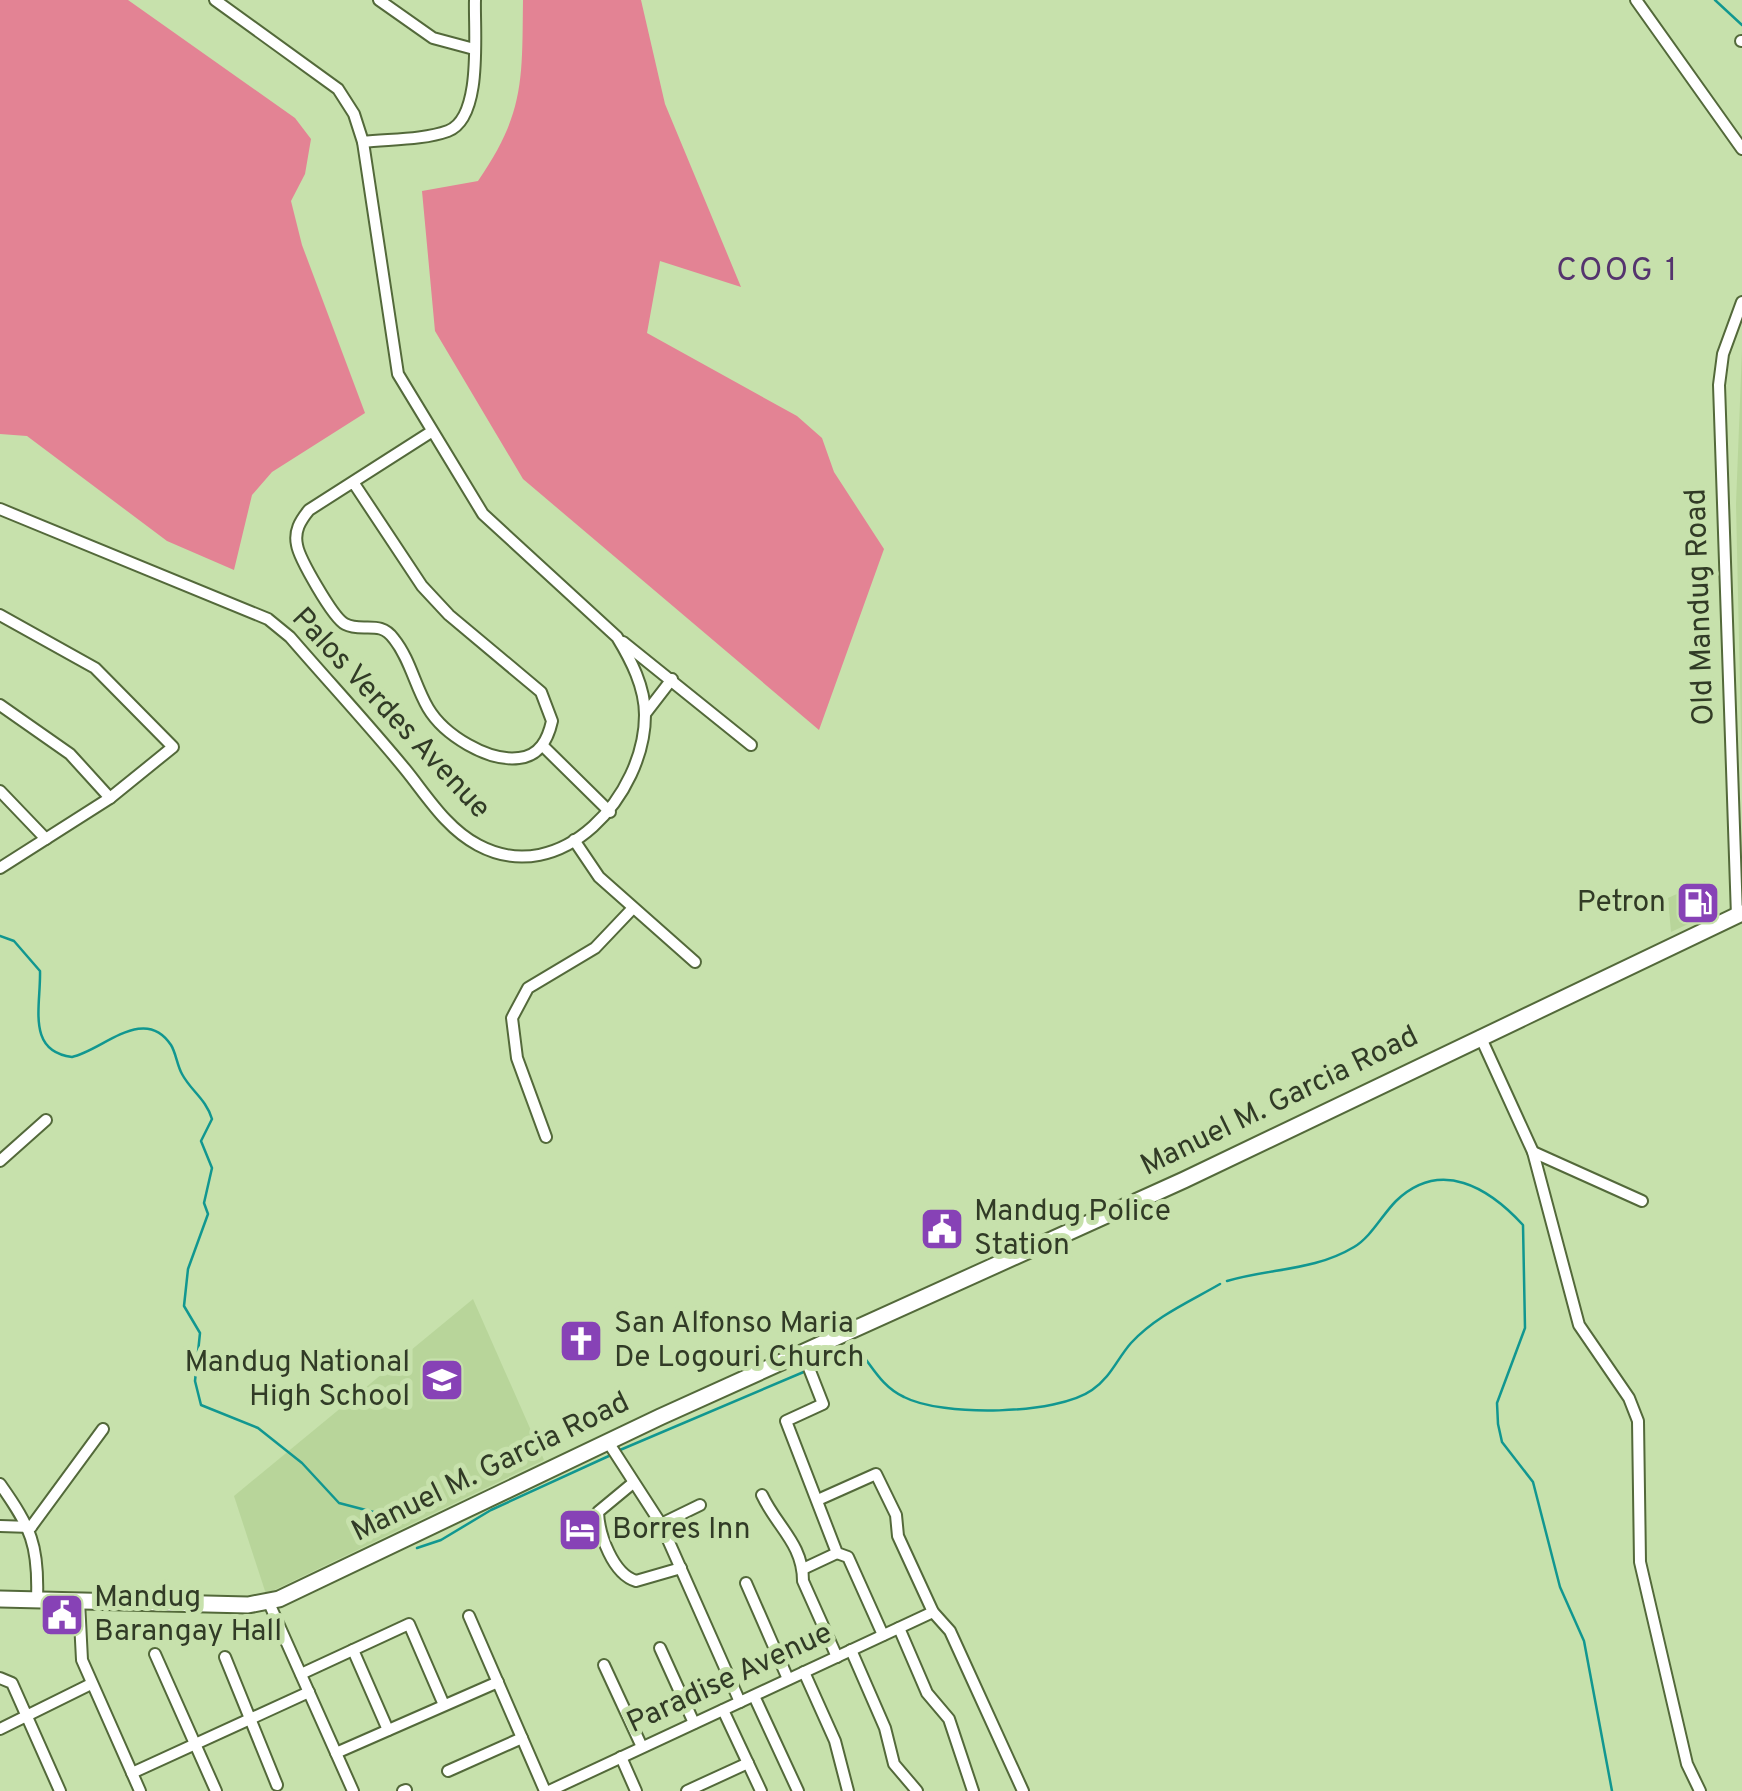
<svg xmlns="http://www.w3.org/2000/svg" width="1742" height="1791" font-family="Overpass,sans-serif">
<rect width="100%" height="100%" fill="#c7e1ac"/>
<g fill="#b8d59a">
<path d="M1742 350V776L1736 504Z"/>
<path d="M1705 881 1718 910 1671 932 1668 898Z"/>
<path d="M473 1299 544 1460 266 1594 234 1496Z"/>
</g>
<g fill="#e38394">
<path d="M0 0H128L295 118 311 139 305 174 291 201 302 245 365 413 272 472 252 495 234 570 167 541 27 436 0 434Z"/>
<path d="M523 0H641L665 104 741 287 660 261 647 333 797 416 822 438 834 472 884 549 819 730 523 479 435 331 422 191 478 181C525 113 522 79 523 0Z"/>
</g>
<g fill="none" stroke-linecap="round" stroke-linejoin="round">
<g stroke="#119790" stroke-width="2.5">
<path d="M1715 0 1742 25"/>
<path d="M0 936 14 941 40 971C41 1006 26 1051 72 1057 102 1051 144 1004 171 1045 176 1053 177 1065 182 1074 191 1091 206 1099 212 1119L201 1141 212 1168 204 1203 208 1214 188 1269 184 1306 200 1333 195 1381 201 1405 258 1428 302 1463 339 1503 385 1515 396 1526"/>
<path d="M1227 1281C1271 1268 1314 1271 1354 1247 1371 1237 1382 1215 1396 1201 1441 1158 1489 1188 1523 1225L1525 1328 1497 1403 1498 1424 1502 1442 1533 1482 1560 1587 1584 1641 1612 1791"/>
<path d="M826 1361 857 1348C873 1367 881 1386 904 1397 942 1417 1057 1415 1092 1390 1111 1377 1117 1359 1131 1343 1156 1316 1189 1302 1220 1284"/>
<path d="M620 1450 806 1371"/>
<path d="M417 1548 441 1540 491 1510 611 1455"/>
</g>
<defs>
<g id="minor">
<path d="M379 0 433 38 474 49"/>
<path d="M1636 0 1742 149"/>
<path d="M1741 41H1742"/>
<path d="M363 142C389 139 423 140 448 131 483 118 474 32 475 0"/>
<path d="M353 482 422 586 449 615 541 692 552 721C548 739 540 756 519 758 488 762 444 735 428 708 415 686 410 659 394 639 380 619 362 633 345 624 333 618 299 558 297 545 294 531 300 521 309 510L431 432"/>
<path d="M0 509 268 619 290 637C328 681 368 724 405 769 427 796 446 828 478 845 562 890 645 794 645 715 645 687 631 660 617 637L483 514 398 374 363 142 354 114 338 89 215 0"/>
<path d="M0 615 95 668 173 747 110 798 0 868"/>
<path d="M623 642 751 745"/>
<path d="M0 705 70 754 110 798"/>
<path d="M645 714 672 679"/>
<path d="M543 746 610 812"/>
<path d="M0 791 46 839"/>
<path d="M574 840 599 877 695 962"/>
<path d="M1737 916 1719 385 1723 354 1742 302"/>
<path d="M1480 1036 1533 1152 1579 1325 1629 1398 1638 1421 1640 1562 1687 1764 1700 1791"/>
<path d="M546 1137 517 1058 512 1018 528 988 595 948 633 908"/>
<path d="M1533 1152 1642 1201"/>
<path d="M0 1161 46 1120"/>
<path d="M803 1353 823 1404 786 1421 837 1553 848 1557 883 1635"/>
<path d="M608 1442 661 1524 740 1702"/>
<path d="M633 1483 598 1512C599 1535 613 1574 636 1581L681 1568"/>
<path d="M0 1484C31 1528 39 1545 37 1599"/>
<path d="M762 1495C777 1527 803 1544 803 1581L837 1657"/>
<path d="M820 1499 876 1474 896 1515 898 1536 933 1612 950 1631 1023 1791"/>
<path d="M661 1524 700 1505"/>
<path d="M0 1526 31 1527"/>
<path d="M31 1527 103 1429"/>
<path d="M805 1568 837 1553"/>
<path d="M746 1583 788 1679"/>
<path d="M79 1601 82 1660 140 1791"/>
<path d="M269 1603 353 1791"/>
<path d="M469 1616 545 1791"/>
<path d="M899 1628 927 1693 949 1719 973 1791"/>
<path d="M660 1648 694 1723"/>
<path d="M353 1650 388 1730"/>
<path d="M851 1650 885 1728 894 1764 917 1791"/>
<path d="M155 1654 216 1791"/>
<path d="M225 1657 277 1785"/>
<path d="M604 1665 642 1747"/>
<path d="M804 1672 835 1741 848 1791"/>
<path d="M301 1674 409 1624 444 1705"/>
<path d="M0 1678 12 1683 60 1791"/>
<path d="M754 1696 798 1791"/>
<path d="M723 1710 761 1791"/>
<path d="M0 1729 91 1684"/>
<path d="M336 1753 498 1682"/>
<path d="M621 1757 636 1791"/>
<path d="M448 1771 522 1738"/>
<path d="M132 1773 309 1692"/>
<path d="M403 1791 406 1790"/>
<path d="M549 1791 933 1612"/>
<path d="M687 1791 748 1763"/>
</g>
<path id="secondary" d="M0 1599 248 1605 279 1599 660 1417 1184 1180 1742 913"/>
</defs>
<use href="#minor" stroke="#53693a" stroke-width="14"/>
<use href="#secondary" stroke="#53693a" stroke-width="19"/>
<use href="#minor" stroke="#fff" stroke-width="10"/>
<use href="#secondary" stroke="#fff" stroke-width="15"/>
</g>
<defs>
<symbol id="fuel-square" viewBox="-11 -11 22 22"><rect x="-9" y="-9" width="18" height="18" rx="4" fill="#8742b6" stroke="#c7e1ac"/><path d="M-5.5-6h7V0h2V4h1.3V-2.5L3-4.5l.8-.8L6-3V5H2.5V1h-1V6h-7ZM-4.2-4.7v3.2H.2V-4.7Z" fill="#fff"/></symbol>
<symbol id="civic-square" viewBox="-11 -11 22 22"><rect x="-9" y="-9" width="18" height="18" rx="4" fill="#8742b6" stroke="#c7e1ac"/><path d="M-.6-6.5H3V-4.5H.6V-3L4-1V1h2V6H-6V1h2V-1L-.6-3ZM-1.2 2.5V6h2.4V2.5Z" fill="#fff"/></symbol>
<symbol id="church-square" viewBox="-11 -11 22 22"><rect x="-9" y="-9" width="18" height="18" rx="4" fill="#8742b6" stroke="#c7e1ac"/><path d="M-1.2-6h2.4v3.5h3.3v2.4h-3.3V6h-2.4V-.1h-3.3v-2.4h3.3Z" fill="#fff"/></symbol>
<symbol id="school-square" viewBox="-11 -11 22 22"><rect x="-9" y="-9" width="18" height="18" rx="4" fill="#8742b6" stroke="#c7e1ac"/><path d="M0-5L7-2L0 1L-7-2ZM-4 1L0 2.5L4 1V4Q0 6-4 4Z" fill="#fff"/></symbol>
<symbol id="hotel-square" viewBox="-11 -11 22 22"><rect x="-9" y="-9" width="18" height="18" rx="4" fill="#8742b6" stroke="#c7e1ac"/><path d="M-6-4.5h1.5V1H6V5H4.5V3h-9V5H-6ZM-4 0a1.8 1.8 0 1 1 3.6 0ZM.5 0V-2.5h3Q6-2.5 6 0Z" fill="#fff"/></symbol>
</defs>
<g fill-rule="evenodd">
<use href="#fuel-square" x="1673" y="878" width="50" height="50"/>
<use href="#civic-square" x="917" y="1204" width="50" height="50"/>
<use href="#church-square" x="556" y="1316" width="50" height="50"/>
<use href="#school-square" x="417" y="1355" width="50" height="50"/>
<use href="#hotel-square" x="555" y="1505" width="50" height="50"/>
<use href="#civic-square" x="37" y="1590" width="50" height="50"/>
</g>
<g text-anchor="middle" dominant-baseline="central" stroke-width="10" stroke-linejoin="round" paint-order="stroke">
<g font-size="30" fill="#313b26" stroke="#c7e1ac">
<text transform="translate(1701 607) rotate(-92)">Old Mandug Road</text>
<text transform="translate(390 714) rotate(47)">Palos Verdes Avenue</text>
<text transform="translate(1280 1102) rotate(-26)">Manuel M. Garcia Road</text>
<text transform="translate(491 1468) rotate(-26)">Manuel M. Garcia Road</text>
<text transform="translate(730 1679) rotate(-25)">Paradise Avenue</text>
</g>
<g font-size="30" fill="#313b26" stroke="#c7e1ac" text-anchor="start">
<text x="1666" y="903" text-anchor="end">Petron</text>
<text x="974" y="1212">Mandug Police<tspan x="974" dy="34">Station</tspan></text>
<text x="614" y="1324">San Alfonso Maria<tspan x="614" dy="34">De Logouri Church</tspan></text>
<text x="410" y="1363" text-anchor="end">Mandug National<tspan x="410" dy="34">High School</tspan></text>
<text x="612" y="1530">Borres Inn</text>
<text x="94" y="1598">Mandug<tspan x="94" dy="34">Barangay Hall</tspan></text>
</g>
<g font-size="32" letter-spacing="2.5" fill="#55346e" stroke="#c7e1ac">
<text x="1618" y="272">COOG 1</text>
</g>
</g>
</svg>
